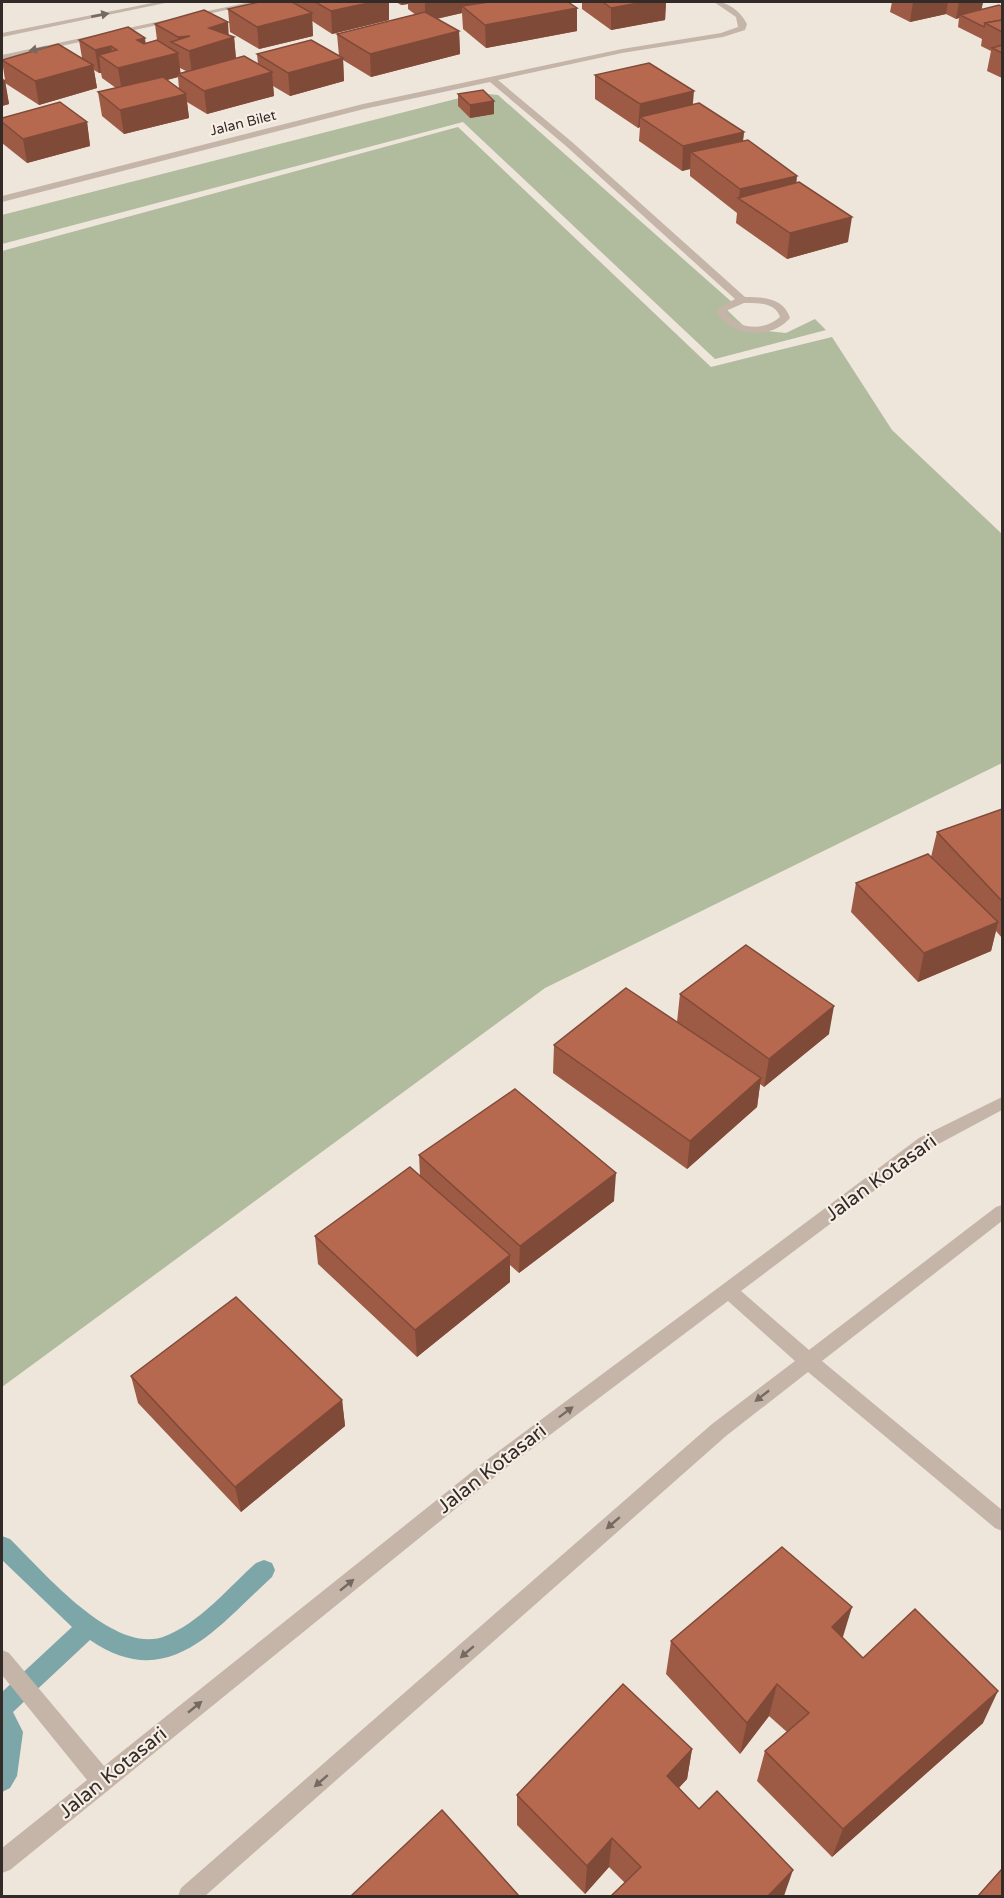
<svg xmlns="http://www.w3.org/2000/svg" width="1004" height="1898" font-family="'Varela Round',sans-serif">
<rect width="100%" height="100%" fill="#eee5db"/>
<g fill="#b1bb9d">
<path d="M479 93 498 95 734 304 727 310 747 329 786 333 815 319 826 330 715 359 463 122 2 244V215Z"/>
<path d="M458 127 711 367 832 337 892 430 1002 534V763L545 988 2 1387V251Z"/>
</g>
<g fill="none" stroke-linecap="round" stroke-linejoin="round">
<path fill="#7da6a8" fill-rule="evenodd" d="M2 1536 10 1539C42 1570 112 1654 163 1637 199 1624 228 1588 256 1563L264 1560 272 1563 275 1570 272 1577C216 1628 169 1694 90 1640L13 1712 23 1732 17 1776 10 1788 2 1792V1692L72 1627 2 1560Z"/>
<g fill="#c5b5a8" fill-rule="evenodd">
<path d="M157 2H170L2 37V33Z"/>
<path d="M250 2H263L2 59V55Z"/>
<path d="M714 2C728 1 741 12 747 24L745 30 723 37 622 53 498 80 572 142 745 297C763 297 784 298 790 318 771 340 734 337 717 314L719 308 735 299 566 146 490 82 364 109 2 202V196L363 104 622 49 721 33 738 27 736 17ZM744 303C757 303 775 302 780 317 764 331 740 330 727 314L728 310Z"/>
<path d="M1002 1097V1110L931 1148 741 1291 809 1350 996 1207 1002 1205V1221L822 1361 1002 1510V1531L995 1528 808 1372 726 1436 205 1896H178L181 1888 712 1424 795 1361 728 1301 502 1471 10 1870 2 1873V1848L87 1780 2 1675V1650L9 1653 104 1766 488 1459 722 1285 919 1138Z"/>
</g>
</g>
<g fill="#9d5a45" fill-rule="evenodd">
<path d="M296 2H389V20L332 34 312 21 313 36 259 49 230 32 228 9 296 4Z"/>
<path d="M396 2H568L577 31 486 48 463 29 462 13 437 19 459 31 460 54 371 77 343 60 344 81 290 96 273 86 274 96 207 114 187 102 189 118 124 134 102 116 98 92 116 88 102 78 101 73H99L94 70 97 88 39 105 5 83 9 104 2 106V78L5 80 2 60 82 58 79 40 145 43 157 40 155 24 229 36 234 37 236 58 258 64 257 54 339 56 337 34 416 15 408 9V4L401 5ZM180 68 186 71 180 73ZM178 77 179 89 167 80Z"/>
<path d="M582 2H666L665 20 611 30 582 9Z"/>
<path d="M892 2H983L981 9 1002 7V78L987 71 991 51 981 46 982 39 958 27 959 18 956 19 946 14 910 22 890 12Z"/>
<path d="M595 75 693 105 744 132 743 141 797 183 848 242 787 259 736 223 737 213 690 176V169L682 171 639 141 640 127 638 128 595 99Z"/>
<path d="M458 94 494 101V114L470 118 458 106Z"/>
<path d="M2 118 87 122 90 146 27 163 2 143Z"/>
<path d="M1002 809V938L996 931 991 951 918 982 851 912 856 883 931 857 937 832Z"/>
<path d="M680 994 829 1034 764 1087 760 1084 757 1107 687 1169 553 1073 554 1045 677 1022Z"/>
<path d="M419 1155 614 1201 519 1273 510 1265V1282L417 1357 318 1264 315 1236 420 1176Z"/>
<path d="M131 1376 342 1400 345 1426 241 1512 138 1403Z"/>
<path d="M842 1638 863 1658 983 1723 832 1857 757 1781 765 1751 787 1732 769 1716 740 1754 666 1674 671 1641Z"/>
<path d="M692 1749 687 1779 679 1788 699 1809 625 1883 609 1867 585 1894 517 1825V1795Z"/>
</g>
<g fill="#804a38">
<path d="M373 2H389V20L332 34 331 11Z"/>
<path d="M401 2H408V4L401 5Z"/>
<path d="M425 2H519L462 6V13L425 21Z"/>
<path d="M644 2H666L665 20 611 30V8Z"/>
<path d="M913 2H948L946 14 910 22Z"/>
<path d="M959 2H983L981 13 960 15 959 18 956 19Z"/>
<path d="M577 8V31L486 48 485 25Z"/>
<path d="M312 13 313 36 259 49 257 27Z"/>
<path d="M228 22 229 39 234 37 236 60 192 74 189 51 179 46 178 37 190 36 209 28Z"/>
<path d="M459 31 460 54 371 77 370 54Z"/>
<path d="M145 38 148 61 137 40Z"/>
<path d="M111 46 114 65 99 55 101 73H99L95 50Z"/>
<path d="M178 53 181 76 178 74V77L122 92 118 68Z"/>
<path d="M343 58 344 81 290 96 288 73Z"/>
<path d="M93 65 97 88 39 105 35 81Z"/>
<path d="M272 72 274 96 207 114 204 91Z"/>
<path d="M5 80 9 104 2 106V81Z"/>
<path d="M694 91 692 114 640 117V127L638 128 640 104Z"/>
<path d="M186 94 189 118 124 134 120 110Z"/>
<path d="M494 101V114L470 118V105Z"/>
<path d="M87 122 90 146 27 163 23 139Z"/>
<path d="M744 132 741 156 691 152 690 169 682 171 683 146Z"/>
<path d="M797 176 795 201 739 198 740 189Z"/>
<path d="M852 217 848 242 787 259 790 233Z"/>
<path d="M998 922 991 951 918 982 924 953Z"/>
<path d="M834 1006 829 1034 764 1087 769 1059Z"/>
<path d="M761 1078 757 1107 687 1169 690 1141Z"/>
<path d="M616 1173 614 1201 519 1273 520 1246Z"/>
<path d="M510 1255V1282L417 1357 415 1330Z"/>
<path d="M342 1400 345 1426 241 1512 235 1487Z"/>
<path d="M852 1607 842 1640 832 1627Z"/>
<path d="M777 1684 769 1716 740 1754 747 1723Z"/>
<path d="M998 1691 983 1723 832 1857 843 1829Z"/>
<path d="M692 1749 687 1779 662 1805 667 1776Z"/>
<path d="M612 1838 609 1867 585 1894 587 1866Z"/>
<path d="M793 1870 784 1896H768Z"/>
</g>
<g fill="#b76950" stroke="#804a38" stroke-width="1.5">
<path d="M259 2H292L312 13 257 27 228 9Z"/>
<path d="M315 2H373L331 11Z"/>
<path d="M489 2H568L577 8 485 25 462 6Z"/>
<path d="M603 2H644L611 8Z"/>
<path d="M999 5 1002 7V20L985 23 984 27 960 15Z"/>
<path d="M204 10 228 22 209 28 234 37 189 51 171 42 190 36 178 37 155 24Z"/>
<path d="M425 12 459 31 370 54 337 34Z"/>
<path d="M1002 20V32L985 23Z"/>
<path d="M128 27 145 38 137 40 144 44 157 40 178 53 118 68 99 55 117 50 111 46 95 50 79 40Z"/>
<path d="M311 40 343 58 288 73 257 54Z"/>
<path d="M58 44 93 65 35 81 2 60Z"/>
<path d="M1002 45V53L992 48Z"/>
<path d="M244 56 272 72 204 91 178 74Z"/>
<path d="M649 63 694 91 640 104 595 75Z"/>
<path d="M163 77 186 94 120 110 98 92Z"/>
<path d="M483 90 494 101 470 105 458 94Z"/>
<path d="M60 102 87 122 23 139 2 122V118Z"/>
<path d="M699 103 744 132 683 146 640 117Z"/>
<path d="M748 140 797 176 740 189 691 152Z"/>
<path d="M799 182 852 217 790 233 738 198Z"/>
<path d="M1002 809V901L937 832Z"/>
<path d="M928 854 998 922 924 953 856 883Z"/>
<path d="M746 945 834 1006 769 1059 680 994Z"/>
<path d="M626 988 761 1078 690 1141 554 1045Z"/>
<path d="M515 1089 616 1173 520 1246 419 1155Z"/>
<path d="M410 1167 510 1255 415 1330 315 1236Z"/>
<path d="M236 1297 342 1400 235 1487 131 1376Z"/>
<path d="M782 1547 852 1607 832 1627 863 1658 915 1609 998 1691 843 1829 765 1751 809 1713 777 1684 747 1723 671 1641Z"/>
<path d="M623 1684 692 1749 667 1776 699 1809 717 1791 793 1870 768 1896H611L641 1867 612 1838 587 1866 517 1795Z"/>
<path d="M442 1810 519 1896H351Z"/>
<path d="M1002 1869V1896H978Z"/>
</g>
<defs><path id="oneway-solid" d="M-6-.8H1V-3.2L6.5 0L1 3.2V.8H-6Z" transform="scale(1.5)"/></defs>
<g fill="#756961">
<use href="#oneway-solid" transform="translate(100 15) rotate(-11)"/>
<use href="#oneway-solid" transform="translate(38 49) rotate(168)"/>
<use href="#oneway-solid" transform="translate(762 1396) rotate(142)"/>
<use href="#oneway-solid" transform="translate(566 1412) rotate(-37)"/>
<use href="#oneway-solid" transform="translate(613 1523) rotate(139)"/>
<use href="#oneway-solid" transform="translate(347 1585) rotate(-39)"/>
<use href="#oneway-solid" transform="translate(467 1652) rotate(139)"/>
<use href="#oneway-solid" transform="translate(195 1707) rotate(-39)"/>
<use href="#oneway-solid" transform="translate(321 1781) rotate(139)"/>
</g>
<g text-anchor="middle" dominant-baseline="central" stroke-width="4.5" stroke-linejoin="round" paint-order="stroke">
<g font-size="14" fill="#332b27" stroke="#f7efe6">
<text transform="translate(243 123) rotate(-14)">Jalan Bilet</text>
</g>
<g font-size="20" fill="#332b27" stroke="#f7efe6">
<text transform="translate(881 1178) rotate(-36)">Jalan Kotasari</text>
<text transform="translate(492 1469) rotate(-38)">Jalan Kotasari</text>
<text transform="translate(113 1773) rotate(-39)">Jalan Kotasari</text>
</g>
</g>
<rect width="1004" height="1898" fill="none" stroke="#332b27" stroke-width="6"/>
</svg>
